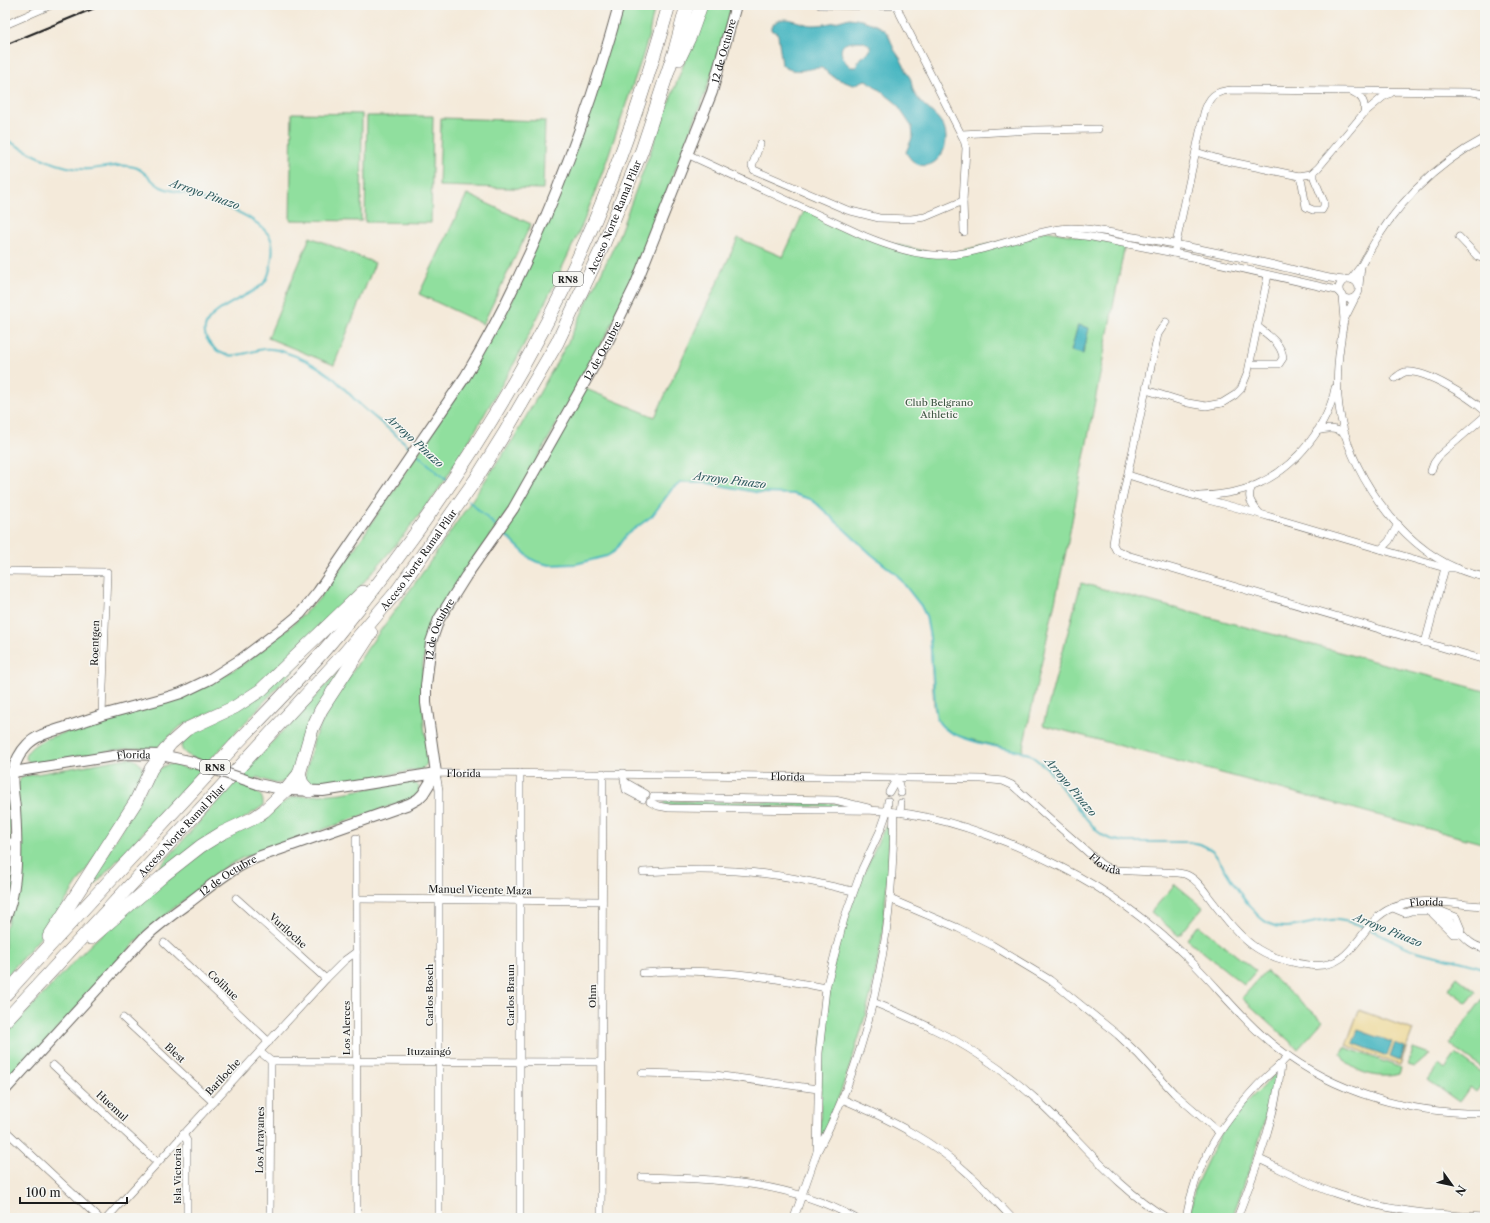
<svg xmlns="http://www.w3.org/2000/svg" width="1490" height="1223" font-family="'Libre Caslon Text',serif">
<rect width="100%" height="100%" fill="#f6f6f2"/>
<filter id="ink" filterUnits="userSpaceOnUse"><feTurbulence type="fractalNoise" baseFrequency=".025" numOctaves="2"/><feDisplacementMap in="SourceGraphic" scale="8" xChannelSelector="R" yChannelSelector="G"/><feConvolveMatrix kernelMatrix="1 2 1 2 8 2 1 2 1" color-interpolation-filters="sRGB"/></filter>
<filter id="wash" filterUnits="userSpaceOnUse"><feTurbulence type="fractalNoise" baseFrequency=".012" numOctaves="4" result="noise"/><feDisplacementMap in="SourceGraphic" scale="16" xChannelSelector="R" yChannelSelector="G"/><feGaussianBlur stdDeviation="0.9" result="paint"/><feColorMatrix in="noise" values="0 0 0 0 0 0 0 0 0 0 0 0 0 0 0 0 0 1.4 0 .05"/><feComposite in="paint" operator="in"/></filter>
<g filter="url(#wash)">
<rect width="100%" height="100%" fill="#f4eada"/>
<g fill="#90df9e" stroke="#567e5d">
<path d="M623 5H655L648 38 642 58 604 168 583 223 555 283 516 360 462 453 435 495 398 542 346 603 249 694 181 726 158 747 154 749 135 748 113 750 32 764 26 759C26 748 37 744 45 739L209 685 243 664 265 648 289 628 318 600 355 548 444 414 508 310Z"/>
<path d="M706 5H732L715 65 704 96 629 289 610 328 510 508 436 614 432 624 426 646 423 664 422 683 424 726 429 754 427 764 422 769 326 786C316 786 312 786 304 779L315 736 328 710 367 649 423 572 514 438 567 344 617 240Z"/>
<path d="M292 113 362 114 361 221 290 220Z"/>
<path d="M367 116H433L431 223 365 222Z"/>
<path d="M441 118 545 121 543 189 439 186Z"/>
<path d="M467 194 531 224 483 324 419 294Z"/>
<path d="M805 209 875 240 942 255 1046 231 1125 244 1067 547 1022 752 969 739 956 735 942 726 938 721 934 707 930 638 926 616 921 606 897 575 871 554 817 504 810 499 793 494 760 493 708 483H681L672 489 652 516 626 535 614 552 607 556 576 564 549 565 537 562 531 559 500 529 581 387 655 417 738 238 783 257Z"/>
<path d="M310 237 375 263 334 365 268 338Z"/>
<path d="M1081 583 1485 691V844L1043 725Z"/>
<path d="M299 660 301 661 290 674 76 905 156 772C169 760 173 765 189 769L197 759C188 756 177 751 183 740Z"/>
<path d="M350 660 294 772C278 789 277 784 257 777L248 787C257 790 264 795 263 806L146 883 233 783Z"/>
<path d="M128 758C136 759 141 763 143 771L130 804 45 932 5 978V928L8 922 17 785 21 778 25 776Z"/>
<path d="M5 780C13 815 12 860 5 895Z"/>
<path d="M409 781H414L419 787 418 794 413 798 242 858 224 868 213 876 145 932 5 1087V1035L86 949 124 913 212 844 264 819 284 802 292 797 342 793Z"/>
<path d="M666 801 793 802 841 804V806L836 807 665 805 664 803Z"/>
<path d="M888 826C890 851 888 877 885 902 884 916 883 930 881 944 871 1005 849 1076 824 1133L821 1135 820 1133C821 1084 820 1034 829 985 839 931 860 879 883 831L886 827Z"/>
<path d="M1175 884 1203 907 1179 936 1151 912Z"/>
<path d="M1198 925 1256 971 1244 985 1187 939Z"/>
<path d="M1266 971 1323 1021 1298 1049 1242 998Z"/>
<path d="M1457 977 1476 992 1467 1003 1448 989Z"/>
<path d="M1484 997 1485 998V1070L1449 1044Z"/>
<path d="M1344 1047 1401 1068 1399 1074C1380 1080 1349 1073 1341 1053Z"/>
<path d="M1413 1048 1430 1054 1415 1067 1408 1065Z"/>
<path d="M1456 1054 1485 1075V1080L1476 1092 1470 1087 1459 1102 1428 1080 1439 1064 1445 1069Z"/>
<path d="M1275 1074 1277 1076 1256 1151 1232 1218H1189L1195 1187 1220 1134 1241 1108Z"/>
</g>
<path fill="#eeda9e" stroke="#857b5d" d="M1359 1010 1413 1030 1400 1065 1346 1045Z"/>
<g fill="#47b6c1" stroke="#32696e" fill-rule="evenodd">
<path d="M849 18C860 19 875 23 884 30 890 34 891 44 895 51 898 55 901 59 903 64 905 66 905 69 906 72 908 75 910 77 911 80 912 85 912 90 915 94 924 110 946 117 946 138 946 163 919 178 906 152L913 136 912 127 895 102 868 81 865 80 854 85 850 84 835 78 822 68C809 67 794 76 782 65L778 35 777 33 771 30V27C783 11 797 24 812 25 824 25 837 22 849 18ZM859 41C865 42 872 44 870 51L860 58 856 67H851C845 63 836 50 845 44 849 42 854 42 859 41Z"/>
<path d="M1078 325 1089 328 1083 354 1071 351Z"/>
<path d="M1358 1030 1392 1042 1387 1056 1353 1043Z"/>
<path d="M1395 1043 1405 1047 1400 1061 1390 1057Z"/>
</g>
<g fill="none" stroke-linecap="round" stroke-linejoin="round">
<g stroke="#47b6c1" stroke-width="2">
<path d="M5 139C30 153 61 171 90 169 104 168 120 163 134 167 144 169 151 182 161 187 169 191 179 191 187 194 214 205 249 210 268 234 273 240 273 250 272 257 271 265 270 276 264 283 251 298 184 314 211 345 227 364 245 352 264 349 271 348 278 350 284 352 301 357 318 366 332 377 344 387 354 400 366 410 381 423 398 436 413 450"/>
<path d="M417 454 447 481"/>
<path d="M468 500 497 527"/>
<path d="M501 531 531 559 537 562 549 565 576 564 607 556 614 552 626 535 652 516 672 489 681 483H708L760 493 793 494 810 499 817 504 871 554 897 575 921 606 926 616 930 638 936 715C937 719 939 723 942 726 957 741 1001 747 1022 752L1029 754 1047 768 1073 803 1097 831 1104 836 1110 839 1125 842H1189L1200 844 1212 850 1217 857C1229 875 1252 918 1272 925 1289 932 1318 918 1338 920 1366 923 1391 942 1417 951 1439 958 1463 960 1485 969"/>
</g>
</g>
</g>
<g filter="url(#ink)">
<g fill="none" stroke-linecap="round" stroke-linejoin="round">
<defs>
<g id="street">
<path d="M820 5 897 6"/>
<path d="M897 5 900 14 964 140 966 148 963 201 964 232"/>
<path d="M5 25 51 5"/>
<path d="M1353 92C1362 96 1366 104 1364 113L1383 97 1391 93"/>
<path d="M962 134 1034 130 1098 129"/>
<path d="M760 144 752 166 754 170 847 210 879 218 911 219 925 217 963 201"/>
<path d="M1196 152 1222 160 1299 176 1311 174 1318 168 1364 113"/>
<path d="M687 154 864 236C886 245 911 254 934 255 979 258 1025 230 1071 228 1092 228 1113 233 1134 237 1179 244 1225 254 1270 264 1294 269 1319 278 1344 280"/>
<path d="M1299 176 1302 183 1306 207 1313 210H1322L1324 206V202L1314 178V172"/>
<path d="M1060 233 1092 237 1174 253 1336 290 1340 293"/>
<path d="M1459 237 1478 257 1485 259"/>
<path d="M1174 253 1204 113C1209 96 1215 91 1232 90L1472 92 1485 94"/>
<path d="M1361 266C1389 212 1430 167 1485 138"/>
<circle cx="1349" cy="289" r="10"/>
<path d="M1351 279 1361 266 1359 286"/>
<path d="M1342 296 1344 320 1356 296"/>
<path d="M1344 320C1339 350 1335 378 1339 407 1347 469 1398 543 1456 568 1465 572 1475 575 1485 577"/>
<path d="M1166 322 1158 334 1114 537 1113 544 1116 550 1127 555 1485 660"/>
<path d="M1250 364H1279L1283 358C1282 344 1268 335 1258 327"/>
<path d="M1395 378C1398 376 1401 373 1405 372 1426 369 1470 398 1485 411"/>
<path d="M1146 390 1188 403 1206 406 1222 403 1235 395 1241 389 1248 372 1268 275"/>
<path d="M1317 431C1327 428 1337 427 1345 435"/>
<path d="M1431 471 1434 463 1439 456 1485 416"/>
<path d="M1128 475 1208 500 1260 514 1407 557 1445 568H1457"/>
<path d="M1252 486C1246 499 1252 504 1260 514"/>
<path d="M1200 496C1220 495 1244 492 1262 482 1297 465 1328 426 1335 388"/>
<path d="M1381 549 1389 541 1398 524"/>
<path d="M5 571 107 572 102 715"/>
<path d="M1425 643 1445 568V564"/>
<path d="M5 772H13"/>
<path d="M520 773V1218"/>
<path d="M623 773 626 790 643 799"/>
<path d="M897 778 901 793"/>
<path d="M625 782 646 794"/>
<path d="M889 792 897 778"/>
<path d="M653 797 835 800 868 808"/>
<path d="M888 801 887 812 881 829 862 869 844 919 826 988 819 1053 817 1152C853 1085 875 1009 886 933 890 907 892 879 893 852 894 839 893 826 894 812"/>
<path d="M650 802 658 806 669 808C718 809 766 809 815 810 846 810 879 809 910 814 959 822 1017 844 1061 867 1109 891 1154 925 1193 963 1221 991 1245 1023 1276 1047 1336 1094 1410 1114 1485 1113"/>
<path d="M900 813 901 803"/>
<path d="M356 838 357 1218"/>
<path d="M5 842H16"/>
<path d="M643 872C674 870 704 869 735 871 775 873 814 882 853 891"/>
<path d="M236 898 326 979"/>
<path d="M357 899 602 901"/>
<path d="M890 899 958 928 992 945 1050 980 1118 1035 1138 1054 1174 1093 1219 1132"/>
<path d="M1393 908 1405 913 1411 911H1441L1456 917 1461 929 1460 934"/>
<path d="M1433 914 1453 934H1460"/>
<path d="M1437 914C1457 920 1463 946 1485 948"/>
<path d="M164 943 269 1042"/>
<path d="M643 973C705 967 766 976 826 988"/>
<path d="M873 1002C892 1010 912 1018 931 1028 969 1046 1005 1071 1037 1100 1080 1139 1116 1188 1167 1218"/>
<path d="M123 1018 213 1102"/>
<path d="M260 1052 271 1061 601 1062"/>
<path d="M53 1065 157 1162"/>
<path d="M642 1073 715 1075 818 1089"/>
<path d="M842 1099C889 1119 934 1141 971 1176 986 1189 998 1204 1012 1218"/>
<path d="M5 1130 99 1218"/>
<path d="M183 1134 187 1141V1218"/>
<path d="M1259 1159C1283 1170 1308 1184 1334 1193 1384 1211 1433 1215 1485 1217"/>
<path d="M642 1177C716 1179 789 1181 855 1218"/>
<path d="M107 1218 326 979 345 960 356 952"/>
<path d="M270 1218 271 1061"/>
<path id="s1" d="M439 1218V790L436 773C618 773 800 777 982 779L1003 781 1012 785 1101 864 1110 869 1117 870C1132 871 1148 872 1163 872 1170 873 1180 872 1187 875 1198 880 1205 892 1212 901 1242 940 1258 959 1309 965 1356 971 1358 922 1392 908 1423 895 1453 905 1485 906"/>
<path d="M601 1218 603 773"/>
<path d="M794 1218 817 1152"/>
<path d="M1186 1218C1196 1162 1220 1126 1257 1086 1267 1075 1279 1067 1288 1056"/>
<path d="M1237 1218C1256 1169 1276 1117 1281 1065"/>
</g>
<g id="secondary">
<path id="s2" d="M13 772 126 754 161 755 189 761"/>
<path d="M258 784 286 790 323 791 436 773"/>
<path d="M5 919C19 888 17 841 15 808 14 798 11 781 13 771 15 762 21 751 27 745 36 735 51 732 63 728L102 715 165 698 181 693 210 679 240 660 288 624 300 614 318 592 465 377C490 336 512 292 532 248 568 168 596 89 619 5"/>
<path id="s3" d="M5 1090 143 939C158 925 174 913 191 901 213 884 232 868 258 857L409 804 418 799 423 794 436 773 426 703V686L431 642 439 619 466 576 513 509 608 341 635 286 712 92 736 5"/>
</g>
<g id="highway">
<path d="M679 59 690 36 701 5"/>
<path d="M299 774 302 783 309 791"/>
<path d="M49 937 135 803 151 769 170 744 187 729 235 707 261 690 363 592"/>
<path d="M91 938 164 875 201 846 222 833 254 818 264 811 286 790 299 774 312 729 321 710 371 633"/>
<path d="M5 995C80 911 158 829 235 745 270 709 306 673 338 634 451 496 548 345 612 178 634 121 652 64 669 5"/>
<path id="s4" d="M5 1021 343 655 397 591 476 479 504 434 557 343 602 248 642 150 675 50 687 5"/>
</g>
</defs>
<use href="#street" stroke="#68645e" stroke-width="8"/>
<use href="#secondary" stroke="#68645e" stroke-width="12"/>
<use href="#highway" stroke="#68645e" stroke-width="14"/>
<use href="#street" stroke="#fff" stroke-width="7"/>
<use href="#secondary" stroke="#fff" stroke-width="10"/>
<use href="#highway" stroke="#fff" stroke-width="13"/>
<path stroke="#1c1c1c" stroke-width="2" d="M5 45 102 5"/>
<defs>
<path id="secondary-bridge" d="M189 761 258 784"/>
</defs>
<use href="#secondary-bridge" stroke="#68645e" stroke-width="12" stroke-linecap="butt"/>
<use href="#secondary-bridge" stroke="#fff" stroke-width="10"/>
</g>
</g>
<g text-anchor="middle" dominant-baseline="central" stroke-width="3" stroke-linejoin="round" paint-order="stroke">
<g fill="#f6f6f2" stroke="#5d5d5c" stroke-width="1">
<rect x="553" y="272" width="30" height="14" rx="3"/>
<rect x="200" y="760" width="30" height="14" rx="3"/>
</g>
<g font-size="9" font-weight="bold" fill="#1c1c1c">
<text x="568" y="279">RN8</text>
<text x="215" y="767">RN8</text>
</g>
<g font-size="10" fill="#1c1c1c" stroke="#f6f6f2">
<text stroke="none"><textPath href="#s3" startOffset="1343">12 de Octubre</textPath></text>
<text stroke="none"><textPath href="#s4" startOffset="1016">Acceso Norte Ramal Pilar</textPath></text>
<text stroke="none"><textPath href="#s3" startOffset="1019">12 de Octubre</textPath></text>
<text stroke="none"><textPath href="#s4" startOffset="620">Acceso Norte Ramal Pilar</textPath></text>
<text stroke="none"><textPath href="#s3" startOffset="695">12 de Octubre</textPath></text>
<text transform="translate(95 643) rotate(-88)">Roentgen</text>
<text stroke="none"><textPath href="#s2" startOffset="122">Florida</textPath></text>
<text stroke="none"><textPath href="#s1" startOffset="473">Florida</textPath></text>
<text stroke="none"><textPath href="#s1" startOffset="797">Florida</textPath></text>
<text stroke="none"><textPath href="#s4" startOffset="260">Acceso Norte Ramal Pilar</textPath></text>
<text stroke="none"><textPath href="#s1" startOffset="1145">Florida</textPath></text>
<text stroke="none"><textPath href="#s3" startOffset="311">12 de Octubre</textPath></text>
<text transform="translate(480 890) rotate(1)">Manuel Vicente Maza</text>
<text stroke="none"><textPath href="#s1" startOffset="1527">Florida</textPath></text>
<text transform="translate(288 931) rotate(42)">Vuriloche</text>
<text transform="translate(223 985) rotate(43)">Colihue</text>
<text transform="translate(429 995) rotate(-90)">Carlos Bosch</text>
<text transform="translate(510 995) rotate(-90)">Carlos Braun</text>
<text transform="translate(592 996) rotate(-90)">Ohm</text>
<text transform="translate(346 1028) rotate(-90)">Los Alerces</text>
<text x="429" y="1051">Ituzaingó</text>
<text transform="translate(175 1053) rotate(43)">Blest</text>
<text transform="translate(223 1077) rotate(-47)">Bariloche</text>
<text transform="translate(112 1106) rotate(43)">Huemul</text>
<text transform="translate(260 1140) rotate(-89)">Los Arrayanes</text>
<text transform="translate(177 1176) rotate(-90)">Isla Victoria</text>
</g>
<g font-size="10" fill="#3f5643" stroke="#f6f6f2">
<text x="939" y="402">Club Belgrano<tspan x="939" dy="12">Athletic</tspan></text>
</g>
<g font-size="11" font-style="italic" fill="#2d5a5e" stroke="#f6f6f2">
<text transform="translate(205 194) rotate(19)">Arroyo Pinazo</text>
<text transform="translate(415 441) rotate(42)">Arroyo Pinazo</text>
<text transform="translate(730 480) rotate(7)">Arroyo Pinazo</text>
<text transform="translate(1071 787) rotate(50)">Arroyo Pinazo</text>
<text transform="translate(1388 930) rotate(22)">Arroyo Pinazo</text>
</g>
</g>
<rect width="1490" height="1223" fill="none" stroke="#f6f6f2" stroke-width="20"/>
<g transform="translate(1452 1185) rotate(123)" stroke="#f6f6f2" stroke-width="3" paint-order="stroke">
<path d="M0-3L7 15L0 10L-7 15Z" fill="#1c1c1c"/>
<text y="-6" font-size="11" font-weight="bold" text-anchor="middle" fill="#1c1c1c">N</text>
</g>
<path d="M20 1197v6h107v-6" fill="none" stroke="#1c1c1c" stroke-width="2"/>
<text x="26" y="1197" font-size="12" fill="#1c1c1c" stroke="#f6f6f2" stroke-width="3" paint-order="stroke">100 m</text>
</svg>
